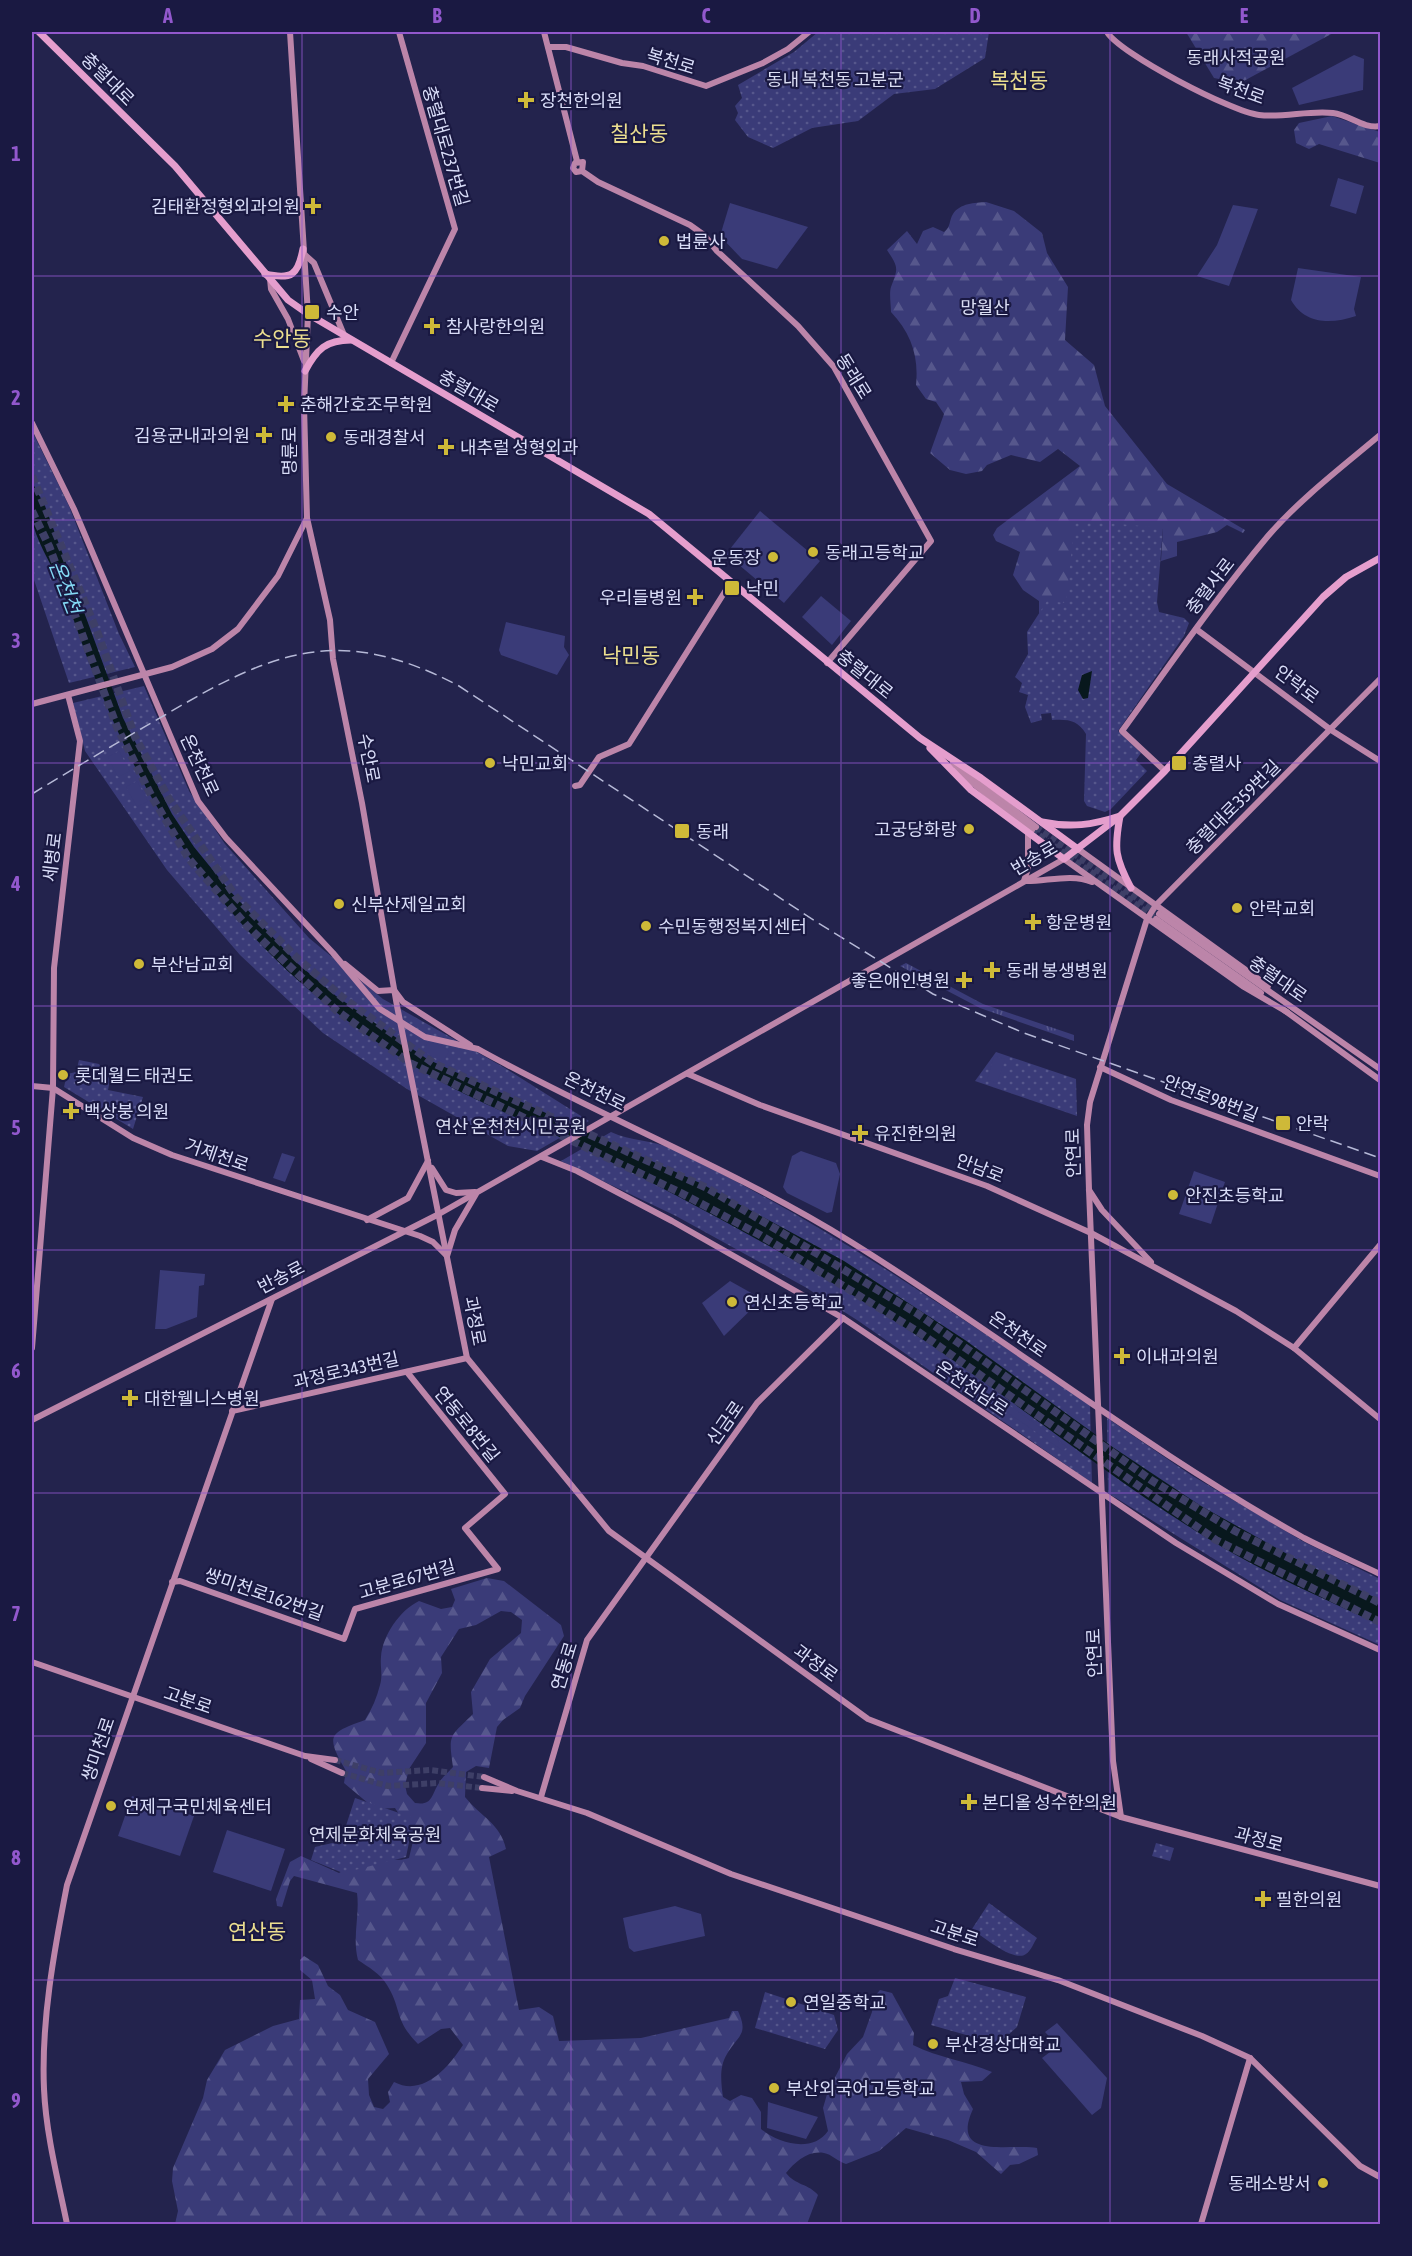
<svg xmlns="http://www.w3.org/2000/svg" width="1412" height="2256" font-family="'Asap Condensed','Noto Sans KR',sans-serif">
<defs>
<pattern id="grass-tufts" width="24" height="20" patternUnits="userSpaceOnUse" patternTransform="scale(1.5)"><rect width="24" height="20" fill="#3a3b78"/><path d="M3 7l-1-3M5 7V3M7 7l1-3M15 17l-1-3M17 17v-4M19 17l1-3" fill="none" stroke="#56578c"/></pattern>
<pattern id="forest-firs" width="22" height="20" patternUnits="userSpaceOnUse" patternTransform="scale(1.5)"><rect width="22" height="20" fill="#3a3b78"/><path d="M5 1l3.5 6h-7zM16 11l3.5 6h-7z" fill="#56578c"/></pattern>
<pattern id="park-dots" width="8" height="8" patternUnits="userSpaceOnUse" patternTransform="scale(1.5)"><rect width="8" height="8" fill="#3a3b78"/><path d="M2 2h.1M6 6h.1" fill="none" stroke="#56578c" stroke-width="1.8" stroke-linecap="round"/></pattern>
</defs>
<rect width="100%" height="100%" fill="#23234d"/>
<path fill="url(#grass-tufts)" d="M906 963 983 1004 1074 1035V1041L980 1008 900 966Z"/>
<g fill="url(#forest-firs)" fill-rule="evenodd">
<path d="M1186 32H1335L1240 83 1214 78Z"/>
<path d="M1332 116 1380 132V163L1319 144 1309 149 1296 143 1294 130 1299 123Z"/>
<path d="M986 202 1014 211 1042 233 1047 253 1068 287 1065 340 1094 365 1105 406 1167 484 1245 530 1243 533 1227 525 1217 532 1177 542V556L1161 561 1163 528 1083 608 1039 613V601L1023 590 1013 575 1020 552 996 541 993 535 997 528 1080 466 1058 449 1040 462 1011 455 987 465 982 471 966 474 950 470 930 453 944 414 936 402 926 399 916 385C919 356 911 333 891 312 891 305 889 293 891 287 898 268 899 268 887 250L907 231 917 244 923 231 933 227 944 232C951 227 949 220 953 214 960 203 975 203 986 202Z"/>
<path d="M487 1578 504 1581 561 1625 564 1636 525 1696 520 1708 503 1720 497 1727 489 1768 476 1766 466 1772 465 1797C481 1817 500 1823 506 1849L489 1857 519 2010 539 2007 553 2016 559 2041 641 2038 729 2018 732 2011H738C749 2035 738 2035 727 2054 719 2067 721 2082 723 2097L730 2101 741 2095 752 2098 761 2112V2129C779 2144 813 2153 828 2131L823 2108 828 2091 847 2054 863 2037 872 2012 874 1997 880 1990 892 1993 914 2033 913 2045C939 2058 966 2061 992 2072L982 2081 961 2082 964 2094 973 2109C949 2161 1012 2143 1037 2148L1038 2155 1019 2164 1010 2165 1001 2174 976 2152 948 2140 906 2128 879 2151 846 2164C839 2162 831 2154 824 2153 808 2150 795 2162 786 2173 795 2185 809 2184 818 2195L807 2224H175L178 2211 172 2181 173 2168 203 2098 207 2080 225 2050 273 2026 299 2019 300 2000 315 1999 312 1980 300 1970V1960L304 1956 318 1965 328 1986 340 1995 348 2010 375 2022 389 2054 368 2079 369 2095 374 2107 383 2109 390 2102 388 2092 394 2082C423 2097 448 2068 463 2045L450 2028 441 2029 418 2044C394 2020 402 2009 387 1985 380 1973 368 1967 358 1960 352 1937 360 1915 357 1893L294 1876 290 1881 282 1907 277 1906 276 1899 290 1862 301 1856 339 1873C351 1866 365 1855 380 1857 392 1858 397 1862 409 1858L414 1837 395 1808 375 1809 344 1783 346 1771C325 1735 329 1733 365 1720 372 1709 377 1697 380 1685 383 1675 380 1667 381 1657 382 1636 400 1610 419 1601L441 1609 452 1607 455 1600 451 1589ZM501 1611 511 1612 522 1620 521 1633 490 1659 471 1692 473 1714C450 1737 448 1733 453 1767 449 1772 442 1777 439 1783 431 1795 433 1806 415 1803L407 1794 405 1785 409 1769 426 1743V1703L442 1673 441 1657 459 1629 476 1625Z"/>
</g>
<g fill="url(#park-dots)">
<path d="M818 32H989L985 58 935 89 894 94 858 121 812 128 773 148 748 137 735 120 738 113 735 106 742 98 738 85 794 52Z"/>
<path d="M32 431 69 506 119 634 135 667 69 683 32 574Z"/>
<path d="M1075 520 1163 528 1157 602 1159 612 1184 618 1189 623 1184 636 1118 731 1141 753 1136 760 1147 771 1111 809 1105 812 1087 806 1084 801 1086 734C1078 720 1068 719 1052 720L1051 713 1041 714 1042 720 1031 723 1025 707 1028 695 1019 692 1022 683 1015 677 1028 654 1027 632 1047 601 1066 603Z"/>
<path d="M144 686 189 791 225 844 309 938 383 999 505 1068 589 1121 537 1151 508 1146 407 1089 323 1033 240 955 167 870 85 751 73 703Z"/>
<path d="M996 1052 1076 1079 1077 1116 975 1081Z"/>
<path d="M79 1060 99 1064 110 1080 108 1090 143 1097 133 1129 64 1087 67 1074 76 1072Z"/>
<path d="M611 1132C630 1141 653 1140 672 1149 820 1220 954 1313 1090 1405L1092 1483 857 1320 805 1287 676 1216 561 1161Z"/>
<path d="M1107 1418 1191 1475 1304 1542 1380 1579V1645L1280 1600 1108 1493Z"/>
<path d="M355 1798 414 1818 406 1857 343 1873 311 1860 315 1847 341 1841Z"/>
<path d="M1156 1843 1174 1848 1170 1861 1152 1856Z"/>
<path d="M989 1903 1037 1938C1034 1942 1031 1951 1026 1954 1014 1963 982 1936 972 1929Z"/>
<path d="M955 1978 1026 1997 1017 2027 998 2044 931 2025 939 1999 948 1996Z"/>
<path d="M765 1992 834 2015 838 2030 825 2049 755 2028Z"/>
</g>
<g fill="#3a3b78">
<path d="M1354 55 1364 59 1363 90 1299 105 1292 88Z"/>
<path d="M1338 178 1364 186 1356 214 1330 206Z"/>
<path d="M730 203 808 227 777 269 742 259 720 236Z"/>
<path d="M1233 205 1258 209 1229 286 1197 276 1217 245Z"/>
<path d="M1298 268 1361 277 1354 309 1356 316C1332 324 1305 325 1291 300Z"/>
<path d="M760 511 820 561 784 603 726 554Z"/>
<path d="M821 596 851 621 832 645 802 617Z"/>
<path d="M506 622 565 636 564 647 569 655 557 675 501 655 499 650Z"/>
<path d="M119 751 130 771 118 777 108 757Z"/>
<path d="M137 781 148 801 137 807 126 787Z"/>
<path d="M429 1040 449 1051 443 1062 423 1051Z"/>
<path d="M994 1056 1005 1059 997 1083 987 1080Z"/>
<path d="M801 1151 836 1163 840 1174 832 1212 827 1213 787 1193 783 1187 792 1156Z"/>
<path d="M282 1153 295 1157 285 1182 273 1178Z"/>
<path d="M1194 1171 1225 1182 1211 1224 1179 1214Z"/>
<path d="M160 1270 205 1274 204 1285 199 1286 197 1317 166 1329H155Z"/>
<path d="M730 1281 762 1299 724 1336 702 1303Z"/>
<path d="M962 1371 1067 1447 1063 1451 955 1376V1372Z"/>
<path d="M132 1796 194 1816 180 1856 118 1836Z"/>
<path d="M227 1830 285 1849 271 1891 213 1872Z"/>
<path d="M675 1906 701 1914 705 1936 634 1952 629 1948 623 1918Z"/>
<path d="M1057 2023 1107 2078 1101 2108 1092 2115 1042 2058 1058 2046 1045 2032Z"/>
<path d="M768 2102 818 2117 806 2139 767 2128Z"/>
</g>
<g fill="#08181d">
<path d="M32 482 45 506 123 718 172 814 194 847 230 891 297 963 336 996 427 1059 700 1183 844 1261 965 1340 1114 1448 1201 1506 1298 1560 1380 1600V1625C1319 1596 1257 1570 1199 1533 1087 1463 985 1376 872 1307 783 1252 692 1202 597 1155 540 1126 478 1104 422 1071 258 973 157 842 90 665 79 636 70 607 57 578 49 560 35 538 32 519 29 508 32 494 32 482Z"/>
<path d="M1092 671 1088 698 1083 699 1078 690 1082 675Z"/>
</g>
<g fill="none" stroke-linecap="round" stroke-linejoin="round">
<g stroke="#3e3f67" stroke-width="6" stroke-dasharray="6 3" stroke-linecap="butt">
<path d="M1036 827 1156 912"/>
<path d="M1032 830 1154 917"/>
<path d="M335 1760 382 1773 430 1770 484 1777"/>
<path d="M342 1773 388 1786 437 1783 482 1788"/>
</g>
<g stroke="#3e3f67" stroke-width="8" stroke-dasharray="8 4" stroke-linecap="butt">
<path d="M32 476 98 634 135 737 169 799 236 897 297 958 342 997 433 1063 707 1188 918 1314 1151 1480 1235 1531 1380 1603"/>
<path d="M32 511 49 546 117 727 152 797 189 859 247 926 337 1011 410 1063 681 1193 760 1235 920 1333 1216 1540 1380 1622"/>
</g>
<g stroke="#bc85a9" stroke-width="6">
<path d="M544 32 577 161"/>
<path d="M1107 32C1120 54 1232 112 1259 115 1284 118 1309 110 1333 113 1350 115 1363 129 1380 126"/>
<path d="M549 47H566L622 63 643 66 706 86 763 63 788 49 809 32"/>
<path d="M582 171 583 162 575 163 573 168 576 172 582 171 598 182 690 225 704 235 717 251 798 326 834 367 931 541 827 663"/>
<path d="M304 254 314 263 344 335"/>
<path d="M270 279 271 289 288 319 304 361"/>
<path d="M391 363 455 229 399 32"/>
<path d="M32 423 74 509 198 801 226 838 333 953 380 1009 425 1037 478 1049C600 1117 732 1168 851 1242 1004 1337 1146 1450 1304 1538 1329 1551 1355 1562 1380 1574"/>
<path d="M307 518 330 620 333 659 362 803 397 1006 467 1358 609 1531 868 1719 1121 1817 1380 1886"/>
<path d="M1196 629 1331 730 1380 761"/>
<path d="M32 704 172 667 212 649 238 629 278 576 307 518 304 405 308 314 290 32"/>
<path d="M953 763 1036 827"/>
<path d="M956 770 1032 830"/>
<path d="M1165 771 1122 731C1170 665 1216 598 1268 536 1301 498 1342 467 1380 435"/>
<path d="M575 786 580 785 599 757 629 744 731 582"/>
<path d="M1028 834V868L1024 881C1045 882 1071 873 1092 882"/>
<path d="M1078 849 1268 986"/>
<path d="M1159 914 1380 1069"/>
<path d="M1156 919 1261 993"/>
<path d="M345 964 378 991 394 990 403 1002 470 1045"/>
<path d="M1284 1010 1380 1080"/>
<path d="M1100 1067 1171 1100 1380 1176"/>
<path d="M688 1074 760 1105 987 1186 1091 1233 1236 1311 1294 1348 1380 1419"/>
<path d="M32 1086 53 1088 133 1138 172 1155 420 1236 433 1242 447 1256 455 1230 476 1194"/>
<path d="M542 1157 577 1171 672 1221 843 1318 1176 1543 1278 1604 1380 1650"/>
<path d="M432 1168 446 1190 456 1193 475 1192"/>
<path d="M1089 1190 1102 1210 1151 1262"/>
<path d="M367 1220 408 1198 428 1161"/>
<path d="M32 1348 53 1088 54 968 80 741 68 695"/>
<path d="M1294 1348 1380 1245"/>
<path d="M232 1411 467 1358"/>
<path d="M32 1420 439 1214 1064 859 1244 987 1287 1012"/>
<path d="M172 1582 180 1581 344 1639 355 1609 498 1569 465 1528 505 1494 407 1372"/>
<path d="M32 1662 305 1756 335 1760"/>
<path d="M311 1759 342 1773"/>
<path d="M484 1777 517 1791 587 1813 731 1874 954 1949 1058 1980 1202 2036 1250 2058 1360 2166 1380 2177"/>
<path d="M482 1788 512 1791"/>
<path d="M541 1797 587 1640 757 1403 843 1318"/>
<path d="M1121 1817 1113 1761 1089 1190 1087 1125 1090 1102 1147 919 1156 905 1380 679"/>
<path d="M67 2224C58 2180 46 2134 44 2089 41 2022 54 1951 67 1885L272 1299"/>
<path d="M1201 2224 1250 2058"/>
</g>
<g stroke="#e59ecd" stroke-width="7">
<path d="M39 32 175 166 288 300 308 314 649 514 920 738 981 778 1078 849"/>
<path d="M265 274C292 280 298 275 303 249"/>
<path d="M305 371C317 349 326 340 351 340"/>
<path d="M930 748 971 790 1064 859 1120 816 1165 771 1323 597 1346 577 1380 558"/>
<path d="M1042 822C1071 828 1092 825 1120 816 1114 849 1115 858 1131 888"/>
</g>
<path stroke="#b6b9d7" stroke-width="1.5" stroke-dasharray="12 6" stroke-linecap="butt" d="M32 794C76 767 120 741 165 715 273 651 340 623 459 686L815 921 933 994 1024 1033 1380 1158"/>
</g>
<path fill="none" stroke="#9258cd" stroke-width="1.5" stroke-opacity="0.55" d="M302 32V2224M571 32V2224M841 32V2224M1110 32V2224M32 276H1380M32 520H1380M32 763H1380M32 1006H1380M32 1250H1380M32 1493H1380M32 1736H1380M32 1980H1380"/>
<g fill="#ceb938" stroke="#1a1942" stroke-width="2">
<path d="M523 91h6v6h6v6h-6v6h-6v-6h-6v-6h6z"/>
<path d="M310 197h6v6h6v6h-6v6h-6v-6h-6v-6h6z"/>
<circle cx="664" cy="241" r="6"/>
<rect x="304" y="304" width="16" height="16" rx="3"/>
<path d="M429 317h6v6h6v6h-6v6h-6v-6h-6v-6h6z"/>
<path d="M283 395h6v6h6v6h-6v6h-6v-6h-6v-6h6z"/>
<path d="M261 426h6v6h6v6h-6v6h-6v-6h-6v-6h6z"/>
<circle cx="331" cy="437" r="6"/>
<path d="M443 438h6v6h6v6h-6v6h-6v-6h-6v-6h6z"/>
<circle cx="813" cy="552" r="6"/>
<circle cx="773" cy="557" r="6"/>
<rect x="724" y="580" width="16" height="16" rx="3"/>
<path d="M692 588h6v6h6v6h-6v6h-6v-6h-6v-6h6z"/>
<circle cx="490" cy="763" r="6"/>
<rect x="1171" y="755" width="16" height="16" rx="3"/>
<circle cx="969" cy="829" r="6"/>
<rect x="674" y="823" width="16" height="16" rx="3"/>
<circle cx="339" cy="904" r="6"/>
<circle cx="1237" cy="908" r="6"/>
<path d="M1030 913h6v6h6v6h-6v6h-6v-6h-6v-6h6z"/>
<circle cx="646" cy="926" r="6"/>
<circle cx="139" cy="964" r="6"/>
<path d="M989 961h6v6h6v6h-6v6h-6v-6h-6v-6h6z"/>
<path d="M961 971h6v6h6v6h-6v6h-6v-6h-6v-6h6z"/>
<circle cx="63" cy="1075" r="6"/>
<path d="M68 1102h6v6h6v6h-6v6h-6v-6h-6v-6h6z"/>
<rect x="1275" y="1115" width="16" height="16" rx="3"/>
<path d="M857 1124h6v6h6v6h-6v6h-6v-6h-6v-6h6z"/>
<circle cx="1173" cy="1195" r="6"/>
<circle cx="732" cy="1302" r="6"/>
<path d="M1119 1347h6v6h6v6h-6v6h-6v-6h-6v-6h6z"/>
<path d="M127 1389h6v6h6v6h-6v6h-6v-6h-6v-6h6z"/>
<path d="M966 1793h6v6h6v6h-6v6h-6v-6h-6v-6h6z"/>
<circle cx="111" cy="1806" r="6"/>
<path d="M1260 1890h6v6h6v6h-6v6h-6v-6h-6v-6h6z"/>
<circle cx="791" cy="2002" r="6"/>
<circle cx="933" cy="2044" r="6"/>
<circle cx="774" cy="2088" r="6"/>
<circle cx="1323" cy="2183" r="6"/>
</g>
<g text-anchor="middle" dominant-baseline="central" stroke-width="4.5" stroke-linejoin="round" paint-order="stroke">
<g font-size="18" fill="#daddf3" stroke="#1a1942">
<text x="1236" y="57">동래사적공원</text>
<text x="835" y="79">동내 복천동 고분군</text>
<text x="985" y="307">망월산</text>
<text x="511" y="1126">연산 온천천시민공원</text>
<text x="375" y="1834">연제문화체육공원</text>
</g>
<g font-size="18" fill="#d9ddf8" stroke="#1a1942">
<text transform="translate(671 61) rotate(17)">복천로</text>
<text transform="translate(108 79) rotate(45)">충렬대로</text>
<text transform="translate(1241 90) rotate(20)">복천로</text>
<text transform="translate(446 146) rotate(74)">충렬대로237번길</text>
<text transform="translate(854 376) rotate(58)">동래로</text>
<text transform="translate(469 391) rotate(30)">충렬대로</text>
<text transform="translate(289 451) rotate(-90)">명륜로</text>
<text transform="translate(1210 586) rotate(-52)">충렬사로</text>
<text transform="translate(865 674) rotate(39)">충렬대로</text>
<text transform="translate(1297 684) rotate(37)">안락로</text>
<text transform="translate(369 758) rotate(79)">수안로</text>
<text transform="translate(200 765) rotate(65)">온천천로</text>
<text transform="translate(1233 807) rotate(-45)">충렬대로359번길</text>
<text transform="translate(52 857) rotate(-83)">세병로</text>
<text transform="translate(1034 858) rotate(-30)">반송로</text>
<text transform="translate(1278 979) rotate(35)">충렬대로</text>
<text transform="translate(595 1091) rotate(26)">온천천로</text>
<text transform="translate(1211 1098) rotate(21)">안연로98번길</text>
<text transform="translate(1073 1153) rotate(-91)">안연로</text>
<text transform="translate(217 1155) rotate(19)">거제천로</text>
<text transform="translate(980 1168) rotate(21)">안남로</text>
<text transform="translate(281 1277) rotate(-27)">반송로</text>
<text transform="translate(475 1321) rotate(79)">과정로</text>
<text transform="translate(1018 1334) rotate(35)">온천천로</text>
<text transform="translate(346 1370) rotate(-13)">과정로343번길</text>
<text transform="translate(972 1388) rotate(34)">온천천남로</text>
<text transform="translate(725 1423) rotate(-55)">신금로</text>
<text transform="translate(467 1424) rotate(51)">연동로8번길</text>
<text transform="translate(407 1579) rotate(-16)">고분로67번길</text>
<text transform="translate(264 1594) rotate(19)">쌍미천로162번길</text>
<text transform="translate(1094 1653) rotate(-92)">안연로</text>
<text transform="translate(816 1663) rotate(36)">과정로</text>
<text transform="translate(564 1666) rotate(-73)">연동로</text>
<text transform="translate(188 1700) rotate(19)">고분로</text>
<text transform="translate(98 1749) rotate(-71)">쌍미천로</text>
<text transform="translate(1259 1839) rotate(15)">과정로</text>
<text transform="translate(955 1933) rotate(18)">고분로</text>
</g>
<g font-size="18" fill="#d9ddf8" stroke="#1a1942" text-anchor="start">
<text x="540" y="100">장천한의원</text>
<text x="300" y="206" text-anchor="end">김태환정형외과의원</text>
<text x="676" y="241">법륜사</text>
<text x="326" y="312">수안</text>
<text x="446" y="326">참사랑한의원</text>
<text x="300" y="404">춘해간호조무학원</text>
<text x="250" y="435" text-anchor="end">김용균내과의원</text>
<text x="343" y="437">동래경찰서</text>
<text x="460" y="447">내추럴 성형외과</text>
<text x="825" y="552">동래고등학교</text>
<text x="761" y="557" text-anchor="end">운동장</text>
<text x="746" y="588">낙민</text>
<text x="682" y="597" text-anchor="end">우리들병원</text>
<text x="502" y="763">낙민교회</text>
<text x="1192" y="763">충렬사</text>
<text x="957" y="829" text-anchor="end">고궁당화랑</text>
<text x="696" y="831">동래</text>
<text x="351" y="904">신부산제일교회</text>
<text x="1249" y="908">안락교회</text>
<text x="1046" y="922">항운병원</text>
<text x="658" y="926">수민동행정복지센터</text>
<text x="151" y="964">부산남교회</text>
<text x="1006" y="970">동래 봉생병원</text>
<text x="950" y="980" text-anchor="end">좋은애인병원</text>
<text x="75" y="1075">롯데월드 태권도</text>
<text x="84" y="1111">백상붕 의원</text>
<text x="1296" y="1123">안락</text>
<text x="874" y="1133">유진한의원</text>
<text x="1185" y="1195">안진초등학교</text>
<text x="744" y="1302">연신초등학교</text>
<text x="1136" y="1356">이내과의원</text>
<text x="144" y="1398">대한웰니스병원</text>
<text x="982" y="1802">본디올 성수한의원</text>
<text x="123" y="1806">연제구국민체육센터</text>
<text x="1276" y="1899">필한의원</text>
<text x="803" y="2002">연일중학교</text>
<text x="945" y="2044">부산경상대학교</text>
<text x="786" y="2088">부산외국어고등학교</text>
<text x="1311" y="2183" text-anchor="end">동래소방서</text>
</g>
<g font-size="20" font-style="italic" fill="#84daf4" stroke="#1a1942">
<text transform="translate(66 587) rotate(69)">온천천</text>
</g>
<g font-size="21" fill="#ebde8f" stroke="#1a1942">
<text x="1019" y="80">복천동</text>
<text x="639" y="133">칠산동</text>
<text x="282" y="338">수안동</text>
<text x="631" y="655">낙민동</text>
<text x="257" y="1931">연산동</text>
</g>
</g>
<rect width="1412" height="2256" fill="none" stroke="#1a1942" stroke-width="66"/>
<rect x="33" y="33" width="1346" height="2190" fill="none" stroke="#9258cd" stroke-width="2"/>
<g font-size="20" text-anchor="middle" font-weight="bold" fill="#9258cd">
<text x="168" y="23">A</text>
<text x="437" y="23">B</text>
<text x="706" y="23">C</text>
<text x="975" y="23">D</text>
<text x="1244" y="23">E</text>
<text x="16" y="161">1</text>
<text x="16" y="405">2</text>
<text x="16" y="648">3</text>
<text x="16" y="891">4</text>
<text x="16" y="1135">5</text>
<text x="16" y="1378">6</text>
<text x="16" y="1621">7</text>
<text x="16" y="1865">8</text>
<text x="16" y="2108">9</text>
</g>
</svg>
